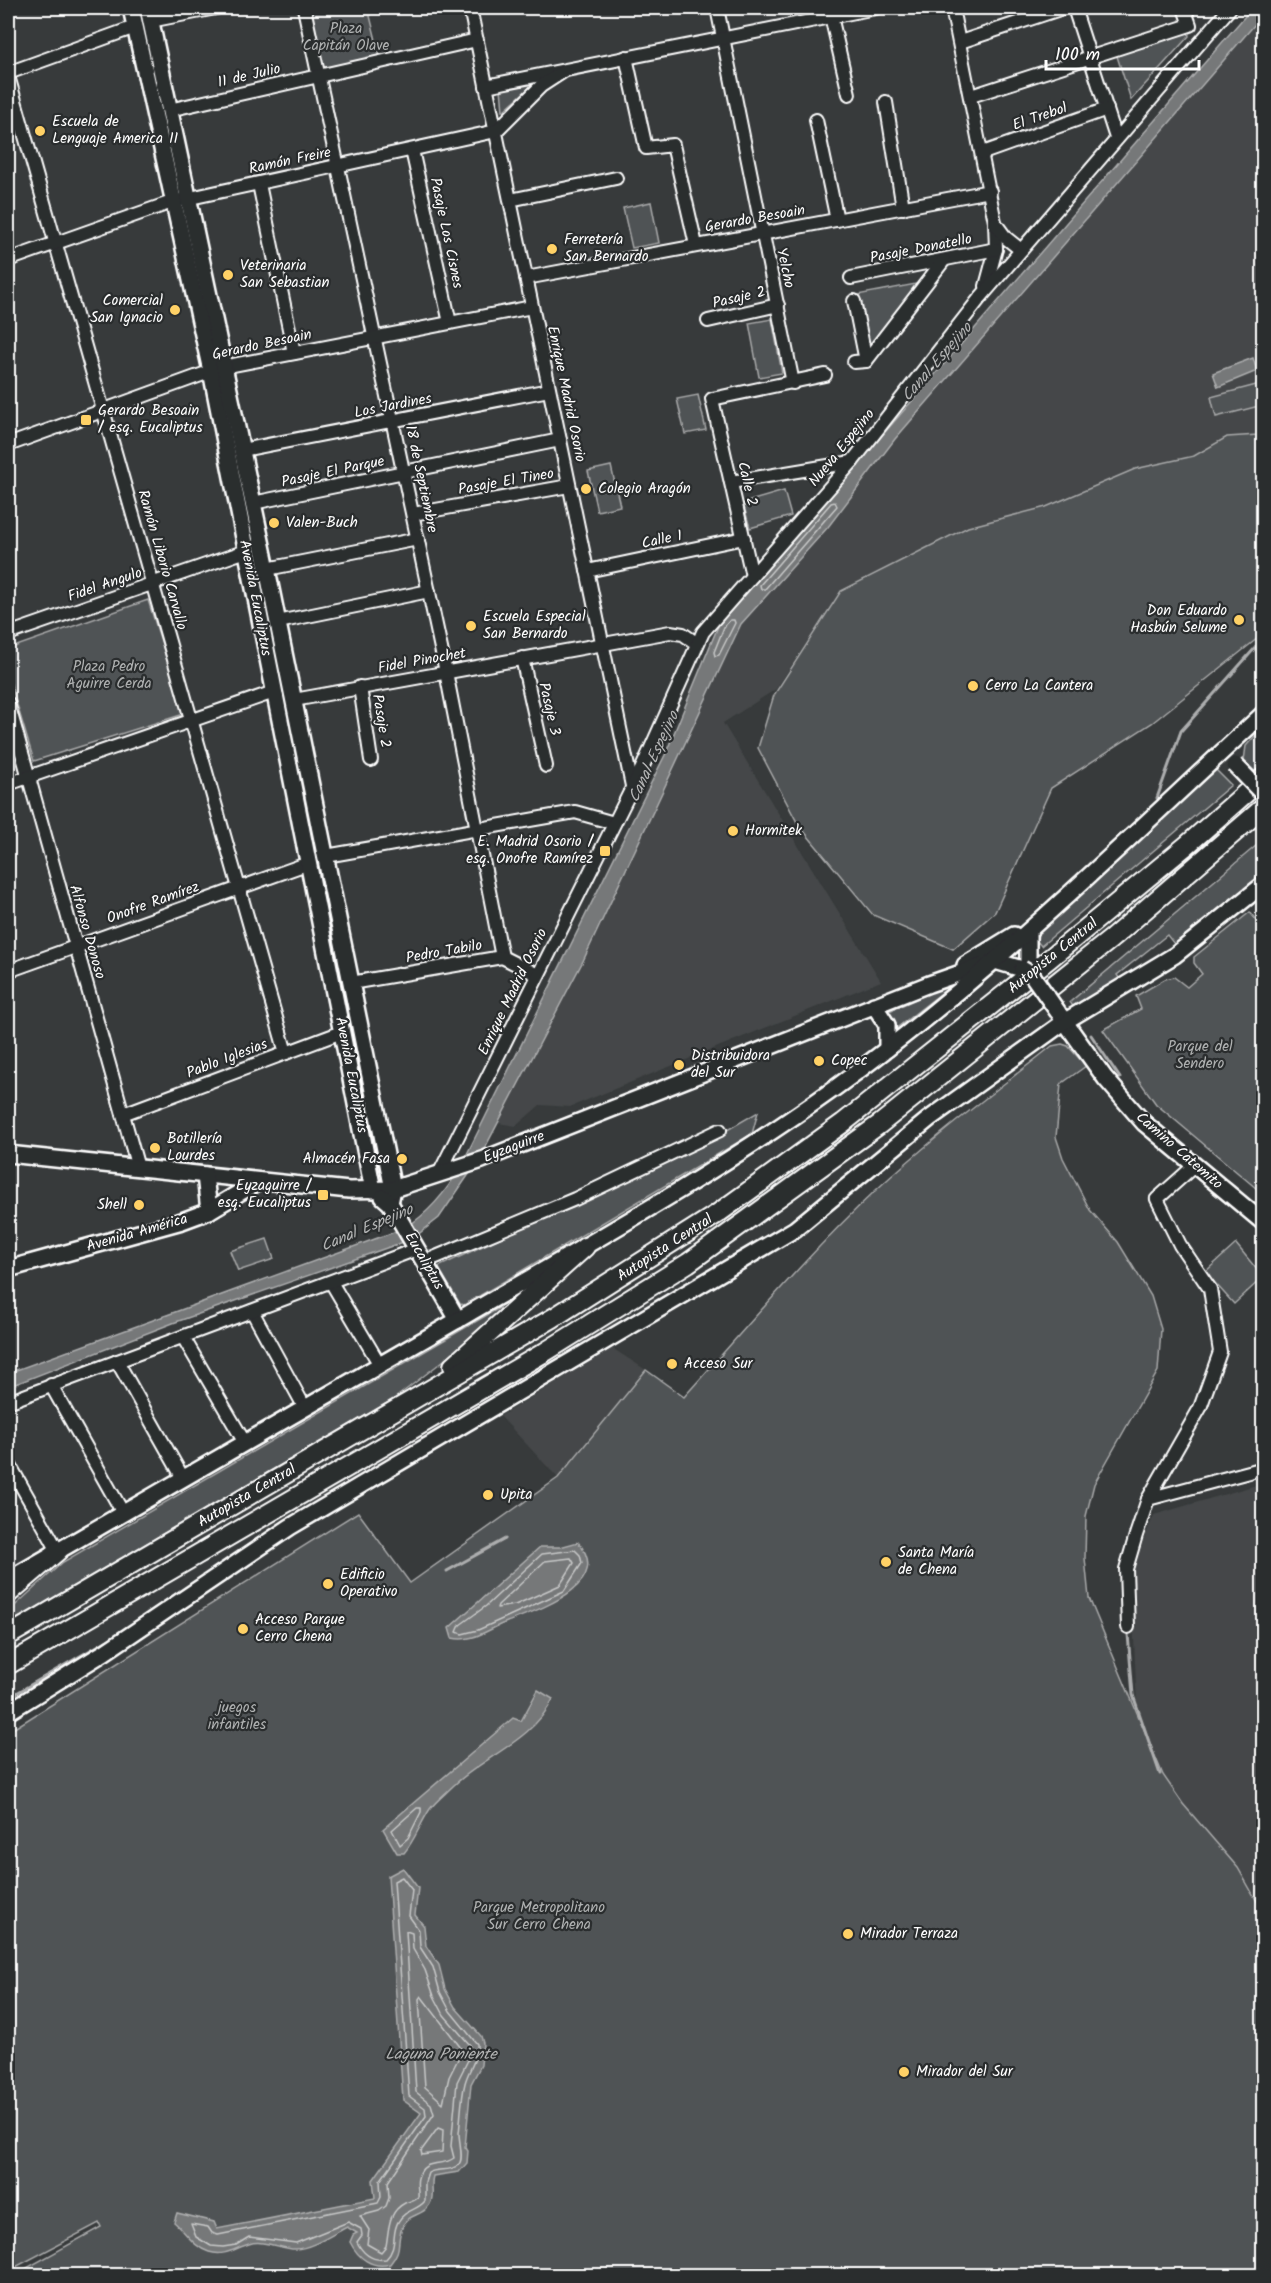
<svg xmlns="http://www.w3.org/2000/svg" width="1271" height="2283" font-family="Kalam,sans-serif">
<rect width="100%" height="100%" fill="#373a3b"/>
<filter id="ink" filterUnits="userSpaceOnUse"><feTurbulence type="fractalNoise" baseFrequency=".0167" numOctaves="2"/><feDisplacementMap in="SourceGraphic" scale="12" xChannelSelector="R" yChannelSelector="G"/><feConvolveMatrix kernelMatrix="1 2 1 2 8 2 1 2 1" color-interpolation-filters="sRGB"/></filter>
<g filter="url(#ink)">
<g fill="#444748">
<path d="M1263 15V432L1258 435 1227 437 1194 456 1135 469 1046 507 968 527 841 591 776 689 723 723 881 981 570 1107 540 1105 516 1126 498 1123 583 961 741 624 828 527 895 439Z"/>
<path d="M612 1348 646 1370 558 1478 500 1416Z"/>
<path d="M1263 1483V1910L1238 1868 1183 1804 1163 1775 1137 1708 1131 1569 1154 1515Z"/>
</g>
<g fill="#505354" stroke="#a8a9aa" stroke-width="1.5">
<path d="M310 8H368L381 60 326 70 322 65Z"/>
<path d="M1188 31 1189 36 1131 100 1116 53Z"/>
<path d="M539 79 503 111 501 88Z"/>
<path d="M651 202 659 243 632 248 623 208Z"/>
<path d="M921 283 872 347 867 345 857 295Z"/>
<path d="M772 319 782 373 759 377 749 323Z"/>
<path d="M1260 384 1263 405 1216 417 1211 397Z"/>
<path d="M698 395 706 430 685 434 677 399Z"/>
<path d="M1263 432V634L1152 723 1051 788 995 912 953 949 873 915 798 824 758 748 774 695 841 591 968 527 1046 507 1135 469 1194 456 1227 437 1258 435Z"/>
<path d="M611 466 620 506 597 511 588 471Z"/>
<path d="M784 491 791 516 750 528 743 503Z"/>
<path d="M148 600 184 714 34 761 8 675V649Z"/>
<path d="M1263 727V773L1260 776 1244 761 1246 746Z"/>
<path d="M1212 766 1231 785 1041 946 1037 941 1039 928Z"/>
<path d="M1263 840V881L1178 949 1167 935 1117 975 1123 984 1074 1008 1070 1002Z"/>
<path d="M1250 912 1264 931 1263 1194 1156 1104 1103 1030 1141 1009 1136 996 1165 979 1174 977 1187 987 1202 974 1194 963V957Z"/>
<path d="M958 980 894 1030 887 1012Z"/>
<path d="M1062 1044 1068 1046 1086 1066 1061 1084 1056 1137 1063 1158 1090 1210 1118 1242 1151 1296 1161 1329 1158 1371 1094 1484 1086 1516 1085 1558 1089 1598 1163 1775 1183 1804 1238 1868 1263 1912V2275H22L25 2269 101 2227 99 2223 8 2271V1732L358 1512 410 1583 558 1478 646 1370 684 1397C747 1327 808 1254 876 1190 932 1138 993 1093 1052 1046Z"/>
<path d="M758 1112 752 1134 464 1305 460 1304 438 1267 717 1136Z"/>
<path d="M267 1239 274 1259 238 1271 230 1251Z"/>
<path d="M1236 1244 1263 1277 1234 1304 1205 1272Z"/>
<path d="M499 1308 502 1315 394 1399 8 1624V1612L63 1562Z"/>
</g>
<g fill="#767879" stroke="#adaeaf" stroke-width="1.5">
<path d="M1252 8H1263V15L895 439 828 527 741 624 583 961 478 1161 439 1218 412 1239 173 1323 8 1387V1373L405 1228C429 1213 447 1191 461 1166L665 755 719 624Z"/>
<path d="M1253 358 1257 371 1218 387 1213 373Z"/>
<path d="M578 1542C615 1585 537 1610 507 1622 488 1629 473 1643 452 1638L449 1628 540 1547H560Z"/>
<path d="M538 1690 553 1699C532 1741 486 1755 453 1786 445 1794 436 1801 430 1809 420 1824 415 1840 404 1853H397L383 1829 513 1718 521 1721Z"/>
<path d="M403 1868 418 1888 415 1915 424 1926 426 1946 439 1965 445 1989 455 2007 481 2036 483 2043 481 2065 471 2084 465 2147 468 2151 467 2163 459 2172 433 2176C430 2186 435 2195 430 2204 423 2217 407 2213 402 2228 396 2242 403 2249 390 2264 372 2269 358 2258 350 2242L353 2235 357 2233 347 2227C333 2234 311 2249 295 2249 281 2249 263 2239 249 2244 235 2248 225 2257 209 2252 193 2247 186 2232 174 2222L177 2213 214 2222 217 2229 375 2198 373 2180 421 2113 403 2100 388 1876Z"/>
</g>
<g fill="none" stroke-linecap="round" stroke-linejoin="round">
<g stroke="#c8c9c9" stroke-width="1.5">
<path d="M831 503 835 502 837 506 765 589H761L760 585Z"/>
<path d="M730 620H734L735 623 719 655 715 656 714 652 724 627Z"/>
<path d="M575 1550 580 1555 582 1563 564 1591 478 1630 462 1634 457 1632 460 1625 486 1606 542 1554Z"/>
<path d="M571 1558 574 1563 560 1585 515 1605 497 1608 498 1605 545 1561Z"/>
<path d="M417 1808H421V1812L408 1838 400 1845 392 1830Z"/>
<path d="M402 1877 412 1890 409 1916 419 1930 420 1947 433 1967 440 1992 450 2011 477 2044C478 2060 469 2068 465 2083 461 2099 461 2117 459 2133 459 2142 464 2159 459 2164 451 2173 437 2167 428 2173L425 2182V2201C417 2211 405 2209 398 2222 391 2234 398 2247 386 2259 373 2261 363 2254 357 2242L362 2235 361 2229 348 2222 296 2243 249 2237 236 2245 223 2247 211 2246 196 2237 191 2224 208 2227 212 2233 218 2235 378 2203 381 2197 380 2181 426 2116 425 2108 409 2096 394 1881Z"/>
<path d="M406 1931 412 1933 413 1949 425 1970 434 1996 444 2015 470 2045 468 2060 457 2082 451 2146 454 2158C441 2168 424 2157 418 2178 416 2184 419 2191 418 2197 413 2201 410 2201 405 2203 387 2212 389 2231 386 2246L381 2252 367 2244 369 2230 360 2216 379 2211 386 2206 389 2198 388 2182 434 2114 431 2104 416 2092Z"/>
<path d="M421 1996 461 2048 459 2057 449 2077 443 2103 425 2087 419 1999Z"/>
<path d="M438 2128 443 2130 442 2152 422 2155 421 2151Z"/>
</g>
<g stroke="#adaeaf" stroke-width="3">
<path d="M1157 798 1181 731 1264 638"/>
<path d="M1091 1035 1120 1078"/>
<path d="M447 1571 505 1539"/>
<path d="M1128 1634 1133 1695 1160 1774"/>
<path d="M8 1698 106 1641"/>
</g>
<defs>
<g id="minor">
<path d="M304 8 446 672 502 957"/>
<path d="M470 8 632 786"/>
<path d="M717 8 793 383"/>
<path d="M952 8 995 222 996 249 986 286"/>
<path d="M1074 8 1116 138"/>
<path d="M831 16 849 94"/>
<path d="M150 21 216 8"/>
<path d="M960 42 1063 8"/>
<path d="M626 57 646 148 673 145 696 245"/>
<path d="M8 73 135 27"/>
<path d="M8 76 286 1053"/>
<path d="M486 86 875 8"/>
<path d="M971 96 1190 25 1184 8"/>
<path d="M886 102 903 208"/>
<path d="M169 110 477 40"/>
<path d="M816 120 837 220"/>
<path d="M412 150 450 323"/>
<path d="M983 153 1107 109"/>
<path d="M259 184 294 353"/>
<path d="M510 200 616 178"/>
<path d="M995 223 1006 238 1021 250"/>
<path d="M8 260 172 202 496 131 541 86 564 71"/>
<path d="M526 278 990 191"/>
<path d="M851 278 996 249"/>
<path d="M854 301 866 361"/>
<path d="M708 321 778 305"/>
<path d="M854 362 866 361 944 260"/>
<path d="M8 445 223 367 532 307"/>
<path d="M242 450 549 390"/>
<path d="M731 482 852 462"/>
<path d="M253 503 560 440"/>
<path d="M413 514 569 486"/>
<path d="M267 569 418 539"/>
<path d="M587 571 744 538"/>
<path d="M752 576 712 399 825 375"/>
<path d="M278 622 429 591"/>
<path d="M8 634 246 551"/>
<path d="M522 658 546 766"/>
<path d="M360 687 371 760"/>
<path d="M294 700 670 632 683 634 696 643"/>
<path d="M8 703 138 1168"/>
<path d="M8 784 274 692"/>
<path d="M326 856 575 812 614 823"/>
<path d="M8 971 309 863"/>
<path d="M351 983 502 957 538 975"/>
<path d="M123 1114 342 1032"/>
<path d="M439 1174 642 768 703 632 852 462 980 298 1230 8"/>
<path d="M424 1262 575 1199 720 1130"/>
<path d="M331 1282 380 1365"/>
<path d="M252 1311 305 1408"/>
<path d="M183 1337 245 1443"/>
<path d="M117 1361 183 1478"/>
<path d="M51 1385 123 1513"/>
<path d="M8 1402 417 1249"/>
<path d="M8 1462 58 1551"/>
<path d="M1148 1499 1264 1468"/>
<path d="M1128 1627 1126 1569 1136 1535 1148 1499 1200 1408 1220 1352 1210 1289 1180 1245 1157 1199 1194 1166"/>
</g>
<g id="major">
<path d="M131 8 211 371 373 1190"/>
<path d="M148 8 267 569 393 1189 390 1203"/>
<path d="M965 965 1014 935"/>
<path d="M1028 965V932"/>
<path d="M874 1005 887 1025V1049"/>
<path d="M1060 1015 1105 1078 1144 1123 1264 1223"/>
<path d="M8 1154 349 1190 393 1189 482 1160 929 984 995 961 1022 969"/>
<path d="M205 1175 209 1211"/>
<path d="M383 1197 390 1203 458 1320"/>
<path d="M8 1269 182 1221 209 1211 259 1181"/>
<path d="M8 1580C161 1491 314 1403 468 1314 592 1242 718 1172 835 1088 989 977 1124 842 1264 713"/>
<path d="M8 1712 105 1652 290 1527 795 1229 929 1119 1064 1022 1175 955 1264 884"/>
</g>
<g id="highway">
<path d="M453 1366 585 1247"/>
<path d="M8 1594 58 1551"/>
<path d="M8 1636 553 1318 717 1214 843 1123 1049 959 1187 845 1264 777"/>
<path d="M8 1665 545 1352 688 1263 880 1124 1111 939 1264 807"/>
</g>
</defs>
<use href="#minor" stroke="#fff" stroke-width="16"/>
<use href="#major" stroke="#fff" stroke-width="20"/>
<use href="#highway" stroke="#fff" stroke-width="22"/>
<use href="#minor" stroke="#2a2d2e" stroke-width="12"/>
<use href="#major" stroke="#2a2d2e" stroke-width="15"/>
<use href="#highway" stroke="#2a2d2e" stroke-width="18"/>
<defs>
<g id="major-bridge">
<path d="M1235 765 1264 795"/>
<path d="M1022 969 1032 975 1058 1012"/>
</g>
</defs>
<use href="#major-bridge" stroke="#fff" stroke-width="20" stroke-linecap="butt"/>
<use href="#major-bridge" stroke="#2a2d2e" stroke-width="15"/>
</g>
</g>
<g fill="#ffd166" stroke="#2a2d2e" stroke-width="2">
<circle cx="40" cy="131" r="6"/>
<circle cx="552" cy="249" r="6"/>
<circle cx="228" cy="275" r="6"/>
<circle cx="175" cy="310" r="6"/>
<rect x="80" y="414" width="12" height="12" rx="3"/>
<circle cx="586" cy="489" r="6"/>
<circle cx="274" cy="523" r="6"/>
<circle cx="1239" cy="620" r="6"/>
<circle cx="471" cy="626" r="6"/>
<circle cx="973" cy="686" r="6"/>
<circle cx="733" cy="831" r="6"/>
<rect x="599" y="845" width="12" height="12" rx="3"/>
<circle cx="819" cy="1061" r="6"/>
<circle cx="679" cy="1065" r="6"/>
<circle cx="155" cy="1148" r="6"/>
<circle cx="402" cy="1159" r="6"/>
<rect x="317" y="1189" width="12" height="12" rx="3"/>
<circle cx="139" cy="1205" r="6"/>
<circle cx="672" cy="1364" r="6"/>
<circle cx="488" cy="1495" r="6"/>
<circle cx="886" cy="1562" r="6"/>
<circle cx="328" cy="1584" r="6"/>
<circle cx="243" cy="1629" r="6"/>
<circle cx="848" cy="1934" r="6"/>
<circle cx="904" cy="2072" r="6"/>
</g>
<g text-anchor="middle" dominant-baseline="central" stroke-width="4.5" stroke-linejoin="round" paint-order="stroke">
<g font-size="15" fill="#b0b2b2" stroke="#2a2d2e">
<text x="346" y="29">Plaza<tspan x="346" dy="17">Capitán Olave</tspan></text>
<text x="109" y="667">Plaza Pedro<tspan x="109" dy="17">Aguirre Cerda</tspan></text>
<text x="1200" y="1047">Parque del<tspan x="1200" dy="17">Sendero</tspan></text>
<text x="237" y="1708">juegos<tspan x="237" dy="17">infantiles</tspan></text>
<text x="539" y="1908">Parque Metropolitano<tspan x="539" dy="17">Sur Cerro Chena</tspan></text>
</g>
<g font-size="15" fill="#fff" stroke="#2a2d2e">
<text transform="translate(249 76) rotate(-13)">11 de Julio</text>
<text transform="translate(1040 117) rotate(-19)">El Trebol</text>
<text transform="translate(290 161) rotate(-12)">Ramón Freire</text>
<text transform="translate(755 219) rotate(-10)">Gerardo Besoain</text>
<text transform="translate(446 233) rotate(78)">Pasaje Los Cisnes</text>
<text transform="translate(921 249) rotate(-11)">Pasaje Donatello</text>
<text transform="translate(785 268) rotate(78)">Yelcho</text>
<text transform="translate(739 298) rotate(-13)">Pasaje 2</text>
<text transform="translate(262 345) rotate(-12)">Gerardo Besoain</text>
<text transform="translate(566 394) rotate(78)">Enrique Madrid Osorio</text>
<text transform="translate(393 406) rotate(-11)">Los Jardines</text>
<text transform="translate(842 448) rotate(-51)">Nueva Espejino</text>
<text transform="translate(333 472) rotate(-12)">Pasaje El Parque</text>
<text transform="translate(421 479) rotate(78)">18 de Septiembre</text>
<text transform="translate(506 482) rotate(-10)">Pasaje El Tineo</text>
<text transform="translate(747 484) rotate(77)">Calle 2</text>
<text transform="translate(662 540) rotate(-12)">Calle 1</text>
<text transform="translate(162 560) rotate(74)">Ramón Liborio Carvallo</text>
<text transform="translate(105 585) rotate(-19)">Fidel Angulo</text>
<text transform="translate(255 598) rotate(79)">Avenida Eucaliptus</text>
<text transform="translate(422 661) rotate(-10)">Fidel Pinochet</text>
<text transform="translate(549 709) rotate(77)">Pasaje 3</text>
<text transform="translate(381 721) rotate(81)">Pasaje 2</text>
<text transform="translate(153 903) rotate(-20)">Onofre Ramírez</text>
<text transform="translate(87 932) rotate(74)">Alfonso Donoso</text>
<text transform="translate(444 952) rotate(-10)">Pedro Tabilo</text>
<text transform="translate(1053 956) rotate(-39)">Autopista Central</text>
<text transform="translate(513 992) rotate(-64)">Enrique Madrid Osorio</text>
<text transform="translate(227 1059) rotate(-21)">Pablo Iglesias</text>
<text transform="translate(351 1075) rotate(79)">Avenida Eucaliptus</text>
<text transform="translate(514 1147) rotate(-21)">Eyzaguirre</text>
<text transform="translate(1179 1151) rotate(41)">Camino Catemito</text>
<text transform="translate(137 1233) rotate(-16)">Avenida América</text>
<text transform="translate(665 1248) rotate(-33)">Autopista Central</text>
<text transform="translate(424 1261) rotate(60)">Eucaliptus</text>
<text transform="translate(247 1496) rotate(-30)">Autopista Central</text>
</g>
<g font-size="15" fill="#fff" stroke="#2a2d2e" text-anchor="start">
<text x="52" y="122">Escuela de<tspan x="52" dy="17">Lenguaje America II</tspan></text>
<text x="564" y="240">Ferretería<tspan x="564" dy="17">San Bernardo</tspan></text>
<text x="240" y="266">Veterinaria<tspan x="240" dy="17">San Sebastian</tspan></text>
<text x="163" y="301" text-anchor="end">Comercial<tspan x="163" dy="17">San Ignacio</tspan></text>
<text x="98" y="411">Gerardo Besoain<tspan x="98" dy="17">/ esq. Eucaliptus</tspan></text>
<text x="598" y="489">Colegio Aragón</text>
<text x="286" y="523">Valen-Buch</text>
<text x="1227" y="611" text-anchor="end">Don Eduardo<tspan x="1227" dy="17">Hasbún Selume</tspan></text>
<text x="483" y="617">Escuela Especial<tspan x="483" dy="17">San Bernardo</tspan></text>
<text x="985" y="686">Cerro La Cantera</text>
<text x="745" y="831">Hormitek</text>
<text x="593" y="842" text-anchor="end">E. Madrid Osorio /<tspan x="593" dy="17">esq. Onofre Ramírez</tspan></text>
<text x="691" y="1056">Distribuidora<tspan x="691" dy="17">del Sur</tspan></text>
<text x="831" y="1061">Copec</text>
<text x="167" y="1139">Botillería<tspan x="167" dy="17">Lourdes</tspan></text>
<text x="390" y="1159" text-anchor="end">Almacén Fasa</text>
<text x="311" y="1186" text-anchor="end">Eyzaguirre /<tspan x="311" dy="17">esq. Eucaliptus</tspan></text>
<text x="127" y="1205" text-anchor="end">Shell</text>
<text x="684" y="1364">Acceso Sur</text>
<text x="500" y="1495">Upita</text>
<text x="898" y="1553">Santa María<tspan x="898" dy="17">de Chena</tspan></text>
<text x="340" y="1575">Edificio<tspan x="340" dy="17">Operativo</tspan></text>
<text x="255" y="1620">Acceso Parque<tspan x="255" dy="17">Cerro Chena</tspan></text>
<text x="860" y="1934">Mirador Terraza</text>
<text x="916" y="2072">Mirador del Sur</text>
</g>
<g font-size="16" font-style="italic" fill="#b4b5b5" stroke="#2a2d2e">
<text transform="translate(937 362) rotate(-49)">Canal Espejino</text>
<text transform="translate(654 757) rotate(-65)">Canal Espejino</text>
<text transform="translate(367 1228) rotate(-23)">Canal Espejino</text>
<text x="441" y="2054">Laguna Poniente</text>
</g>
</g>
<rect width="1271" height="2283" fill="none" stroke="#2a2d2e" stroke-width="30"/>
<rect x="15" y="15" width="1241" height="2253" fill="none" stroke="#fff" stroke-width="2" filter="url(#ink)"/>
<path d="M1046 60v9h153v-9" fill="none" stroke="#ffffff" stroke-width="3"/>
<text x="1055" y="60" font-size="18" fill="#ffffff" stroke="#2a2d2e" stroke-width="4.5" paint-order="stroke">100 m</text>
</svg>
